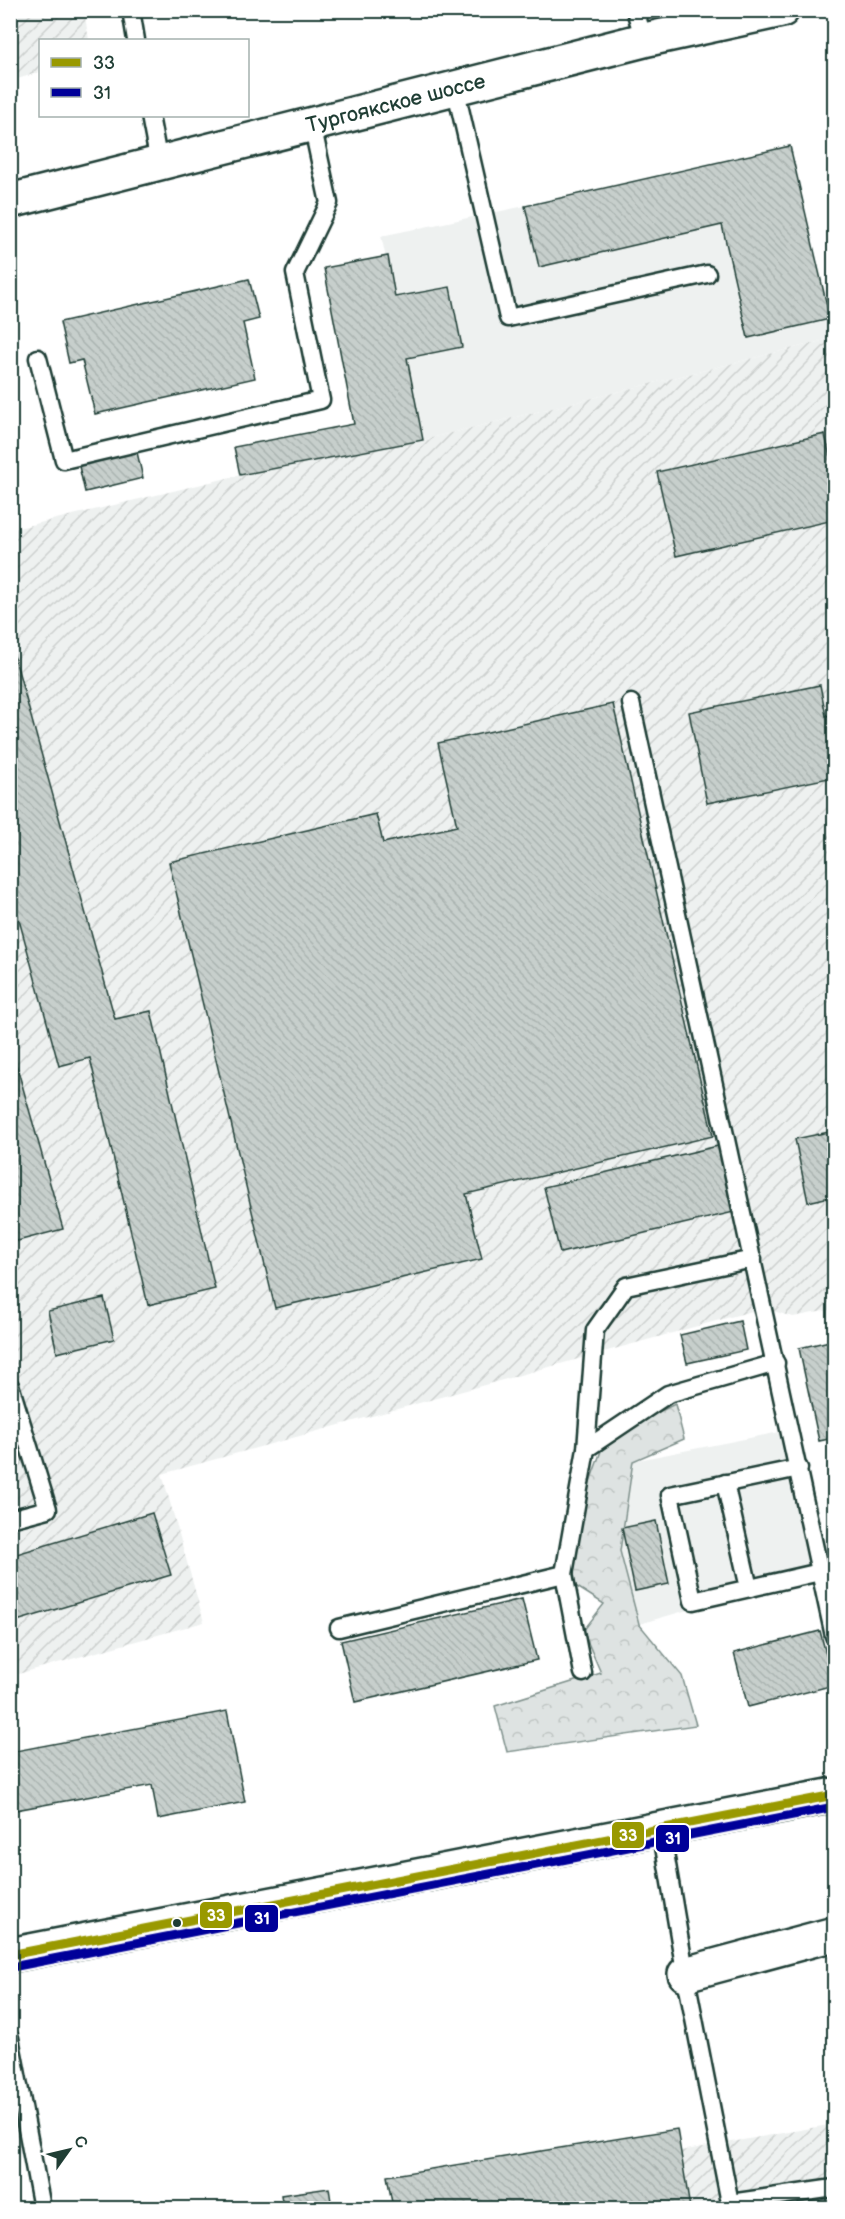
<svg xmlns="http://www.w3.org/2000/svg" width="845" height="2219" font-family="'Balsamiq Sans',sans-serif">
<defs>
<pattern id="industrial-furrows" width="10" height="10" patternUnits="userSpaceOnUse" patternTransform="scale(1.5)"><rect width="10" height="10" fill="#eef1f0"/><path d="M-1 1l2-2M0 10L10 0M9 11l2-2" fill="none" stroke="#ccd0ce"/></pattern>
<pattern id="forest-crowns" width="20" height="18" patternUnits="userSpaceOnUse" patternTransform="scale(1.5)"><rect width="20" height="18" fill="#dee3e2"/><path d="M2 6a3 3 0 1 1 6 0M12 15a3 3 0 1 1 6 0" fill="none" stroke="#bec4c2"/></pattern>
<pattern id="building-back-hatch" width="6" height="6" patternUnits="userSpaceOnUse" patternTransform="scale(1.5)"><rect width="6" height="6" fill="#c7cfcc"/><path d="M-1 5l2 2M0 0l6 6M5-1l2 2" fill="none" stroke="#aab3b0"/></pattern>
</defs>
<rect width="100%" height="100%" fill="#fff"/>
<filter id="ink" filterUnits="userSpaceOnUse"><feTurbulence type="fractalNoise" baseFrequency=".0167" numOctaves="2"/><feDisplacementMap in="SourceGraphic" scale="12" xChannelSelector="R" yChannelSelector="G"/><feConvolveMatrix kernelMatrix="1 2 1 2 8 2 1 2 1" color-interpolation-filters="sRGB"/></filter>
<g filter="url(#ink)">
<g fill="#eef1f0">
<path d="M790 146 834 338 423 440 407 358 461 347 450 288 395 297 381 236 525 206Z"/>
<path d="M790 1430 820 1572 639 1624 620 1551 633 1461Z"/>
</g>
<g fill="url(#industrial-furrows)">
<path d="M11 10 84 11 89 40H40V72L11 81Z"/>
<path d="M834 338V1309L793 1317 763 1308 162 1474 204 1622 11 1676 10 530 240 475 423 440Z"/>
<path d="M834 2124V2208H358Z"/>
</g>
<path fill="url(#forest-crowns)" stroke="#7e908b" stroke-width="1.5" d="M675 1404 684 1439 633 1461 620 1551 639 1624 682 1676 696 1725 507 1752 495 1706 601 1673 583 1631 604 1604 574 1585 575 1546 587 1490 601 1451 636 1423Z"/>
<g fill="url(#building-back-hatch)" stroke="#1f3d34" stroke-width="1.5">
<path d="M790 146 830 319 748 338 722 225 539 267 525 206Z"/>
<path d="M388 256 395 297 450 287 462 347 407 358 423 440 240 475 234 447 354 424 324 268Z"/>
<path d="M249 279 259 319 243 323 255 378 95 414 82 360 69 363 60 322Z"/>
<path d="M825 434 834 477V520L676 556 657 472Z"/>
<path d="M136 448 143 478 85 492 78 462Z"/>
<path d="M10 641 115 1019 151 1011 215 1289 148 1305 90 1058 59 1066 10 887Z"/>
<path d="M820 685 826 716 834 714V777L707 803 689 712Z"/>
<path d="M613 704 713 1136 466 1194 482 1259 275 1308 169 862 376 814 383 843 457 826 438 743Z"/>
<path d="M15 1060 63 1229 10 1243V1061Z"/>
<path d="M834 1131V1196L808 1202 795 1139Z"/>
<path d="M718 1146 734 1212 560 1253 544 1187Z"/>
<path d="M104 1298 114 1339 57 1353 48 1311Z"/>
<path d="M740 1321 746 1350 687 1363 680 1335Z"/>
<path d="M834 1340V1438L819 1441 799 1348Z"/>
<path d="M152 1513 171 1575 10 1623V1556Z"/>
<path d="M656 1521 669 1584 635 1591 622 1528Z"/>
<path d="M522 1599 537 1660 355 1702 341 1641Z"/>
<path d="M820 1631 834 1685 748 1707 734 1653Z"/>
<path d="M227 1711 245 1802 158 1819 152 1785 10 1811V1752Z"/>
<path d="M677 2129 690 2208H393L387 2176Z"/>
<path d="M329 2188 332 2208H283L281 2195Z"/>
</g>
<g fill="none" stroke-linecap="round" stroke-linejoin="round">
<defs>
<g id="lane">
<path d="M131 10 136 40"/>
<path d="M635 10 644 40"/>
<path d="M455 87 508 318 707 274"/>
<path d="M150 116 159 163"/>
<path d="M38 358 64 460 321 400 295 273 329 203 312 124"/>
<path d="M631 703 834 1636"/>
<path d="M10 1385 48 1509 10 1519"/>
<path d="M586 1449 595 1330 626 1286 753 1259"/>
<path d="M799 1468 670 1495 693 1601 820 1572"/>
<path d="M725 1483 749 1588"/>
<path d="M339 1628 564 1574"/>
<path d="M583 1673 564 1574 586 1449 668 1394 776 1363"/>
<path d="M661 1829 687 1983 731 2208"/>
<path d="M10 2038 42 2208"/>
<path d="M730 2203 834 2188"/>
</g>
<path id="street" d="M685 1974 834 1934"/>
<g id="primary">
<path id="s1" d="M10 201 644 40 782 10"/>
<path d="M10 1955 834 1795"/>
</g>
</defs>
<use href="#lane" stroke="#1f3d34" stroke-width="21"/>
<use href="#street" stroke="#1f3d34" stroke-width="38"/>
<use href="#primary" stroke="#1f3d34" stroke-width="38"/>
<use href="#lane" stroke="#fff" stroke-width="16"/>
<use href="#street" stroke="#fff" stroke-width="33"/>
<use href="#primary" stroke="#fff" stroke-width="33"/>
<defs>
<path id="bus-1" d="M10 1955 834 1795"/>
<path id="bus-2" d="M12 1967 834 1807"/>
</defs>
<use href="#bus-1" stroke="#fff" stroke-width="14"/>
<use href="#bus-2" stroke="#fff" stroke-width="14"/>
<use href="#bus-1" stroke="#990" stroke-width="9"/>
<use href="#bus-2" stroke="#009" stroke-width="9"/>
</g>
</g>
<circle fill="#1f3d34" stroke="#fff" stroke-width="2" cx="177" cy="1923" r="5"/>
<g text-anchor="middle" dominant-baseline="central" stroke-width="4.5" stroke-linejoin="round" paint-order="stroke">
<g font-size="21" fill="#1f3d34" stroke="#fff">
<text stroke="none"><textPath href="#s1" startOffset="398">Тургоякское шоссе</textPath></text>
</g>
</g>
<g stroke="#fff" stroke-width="2">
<rect x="611" y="1821" width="34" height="28" rx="6" fill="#990"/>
<rect x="655" y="1824" width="35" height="29" rx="6" fill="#009"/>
<rect x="199" y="1901" width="34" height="28" rx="6" fill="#990"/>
<rect x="244" y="1904" width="35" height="29" rx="6" fill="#009"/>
</g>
<g font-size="16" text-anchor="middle" font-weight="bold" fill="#fff">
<text x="628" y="1841">33</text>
<text x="673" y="1844">31</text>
<text x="216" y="1921">33</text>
<text x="262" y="1924">31</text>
</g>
<rect width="845" height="2219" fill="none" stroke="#fff" stroke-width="36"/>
<rect x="18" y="18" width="809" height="2183" fill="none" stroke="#1f3d34" stroke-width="2" filter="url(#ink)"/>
<rect x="39" y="39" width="210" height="78" fill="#ffffff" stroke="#a5b1ae" stroke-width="1.5"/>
<rect x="51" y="58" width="30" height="9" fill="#999900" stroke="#a5b1ae" stroke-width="1.5"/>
<text x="93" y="69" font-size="18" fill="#1f3d34">33</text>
<rect x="51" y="88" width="30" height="9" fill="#000099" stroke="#a5b1ae" stroke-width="1.5"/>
<text x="93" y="99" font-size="18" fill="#1f3d34">31</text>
<g transform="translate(69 2150) rotate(56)" stroke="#ffffff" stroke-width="4.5" paint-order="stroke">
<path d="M0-4.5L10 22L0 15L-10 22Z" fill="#1f3d34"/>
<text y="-9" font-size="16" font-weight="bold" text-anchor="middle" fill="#1f3d34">С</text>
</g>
</svg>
